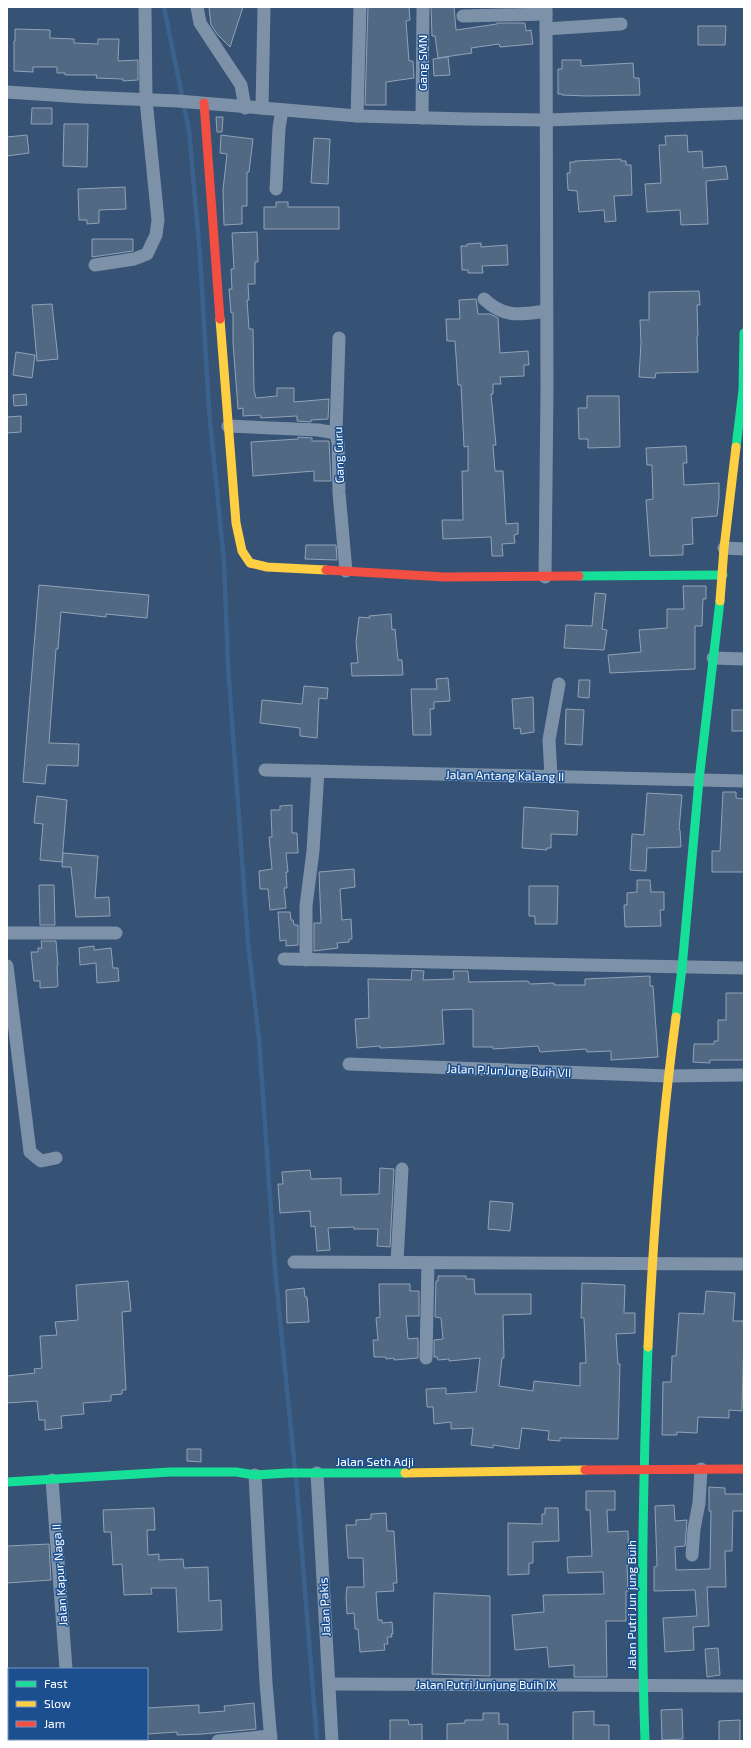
<svg xmlns="http://www.w3.org/2000/svg" width="751" height="1748" font-family="'Exo 2',sans-serif">
<rect width="100%" height="100%" fill="#365274"/>
<g fill="none" stroke-linecap="round" stroke-linejoin="round">
<g stroke="#3b618d" stroke-width="4.5">
<path d="M164 7 189 130 200 255 209 410 224 561 228 665 248 943 259 1039 275 1269 295 1470"/>
<path d="M296 1478 317 1741"/>
</g>
</g>
<g fill="#526984" stroke="#92a2b6">
<path d="M209 7H243L230 47 217 34 211 25Z"/>
<path d="M368 7H409L410 20 406 21 409 61H413L414 78 386 82V105H365Z"/>
<path d="M431 7H454L456 30 497 24V23H525L526 31 531 30 533 44 500 47 499 44 471 48 472 53 438 58 435 36H432Z"/>
<path d="M698 26H726L725 45H698Z"/>
<path d="M15 29 50 30V38L74 39V43L98 44V39H119L118 61 138 60V80L123 81V79L96 78 97 75H65V73H57V67H33V72L14 71V41H15Z"/>
<path d="M448 57 450 75 434 76 433 59Z"/>
<path d="M562 60H581V66L633 63 634 78H639L640 95 586 96 562 95V94H558V69H562Z"/>
<path d="M32 108H52V124H31Z"/>
<path d="M216 117H223L222 132H217Z"/>
<path d="M64 124H88L87 167 63 166Z"/>
<path d="M27 135 29 153 7 156V137Z"/>
<path d="M221 135 253 139 249 172H247V206H242V224L224 225 223 190 227 154 220 153Z"/>
<path d="M687 135 688 152 702 151 703 168 726 166 728 179 706 181 708 224 681 225 680 210 647 212 645 184 661 183 659 145H666L665 136Z"/>
<path d="M314 138 330 139 328 184 311 183Z"/>
<path d="M621 159V161H626V165H631L632 195 614 196 616 221 605 222 604 210 579 212 577 191 568 190 567 173H570V162H575V161Z"/>
<path d="M125 187 126 209 99 210V223L87 224V220H79L78 189Z"/>
<path d="M276 202H288V207H339V229H264V207H276Z"/>
<path d="M257 232 258 262H255V284H248L249 300H247L249 329H253L254 390 256 398 277 396V388H294V402L329 399 328 419 311 420V422L297 421V416L261 418 260 415 243 416V408L238 409 233 342V313H231L229 289H232L231 269H234L232 233Z"/>
<path d="M92 239H133V251L92 257Z"/>
<path d="M481 243V247L507 245 508 265 482 266 483 273H468V270H462L461 246H467V244Z"/>
<path d="M699 291 700 305H697L698 336H697L698 372 656 373 655 378 639 377 641 343 640 320H649V292Z"/>
<path d="M476 299 478 314H490L498 318 500 353 528 351 529 365H524V376L500 377 501 384H493V394H491L496 445H493L495 471H503L506 524 518 523V534L514 535 515 543 502 544 503 556H492L491 537 443 539 442 520H463L462 471H468V446L464 447 461 385H458L455 341H447L446 319H460L459 300Z"/>
<path d="M52 304 58 359 37 361 32 305Z"/>
<path d="M16 352 35 355 32 378 13 375Z"/>
<path d="M26 394 27 405 14 406 13 395Z"/>
<path d="M587 396H619L620 447 588 448V439H579L578 408H587Z"/>
<path d="M21 416V432L7 433V417Z"/>
<path d="M298 437 312 438V441H329L331 481H314V471L253 476 251 442 298 439Z"/>
<path d="M686 446 687 463H683L684 485 719 483V498L717 516 692 518 693 544 683 545V555L650 556 646 500 653 499 652 465H647L646 448Z"/>
<path d="M306 545H336L337 560 305 559Z"/>
<path d="M39 585 149 595 147 618 106 614V617L61 612 58 649H56L49 743 79 744 78 766 47 765 45 784 23 782Z"/>
<path d="M683 586H706V599H703L702 626H695V669L610 673 608 655 641 652 639 630 667 628V609H684Z"/>
<path d="M595 593 606 594 602 629 607 630 604 650 564 648 566 625 592 626Z"/>
<path d="M391 614 392 630 395 629 398 660H402L403 675 352 676 351 663H358L356 642 359 617 370 618 369 616Z"/>
<path d="M448 678 450 701 434 702V709H430L431 735H413L411 689H437L436 679Z"/>
<path d="M579 680H590L589 698 578 697Z"/>
<path d="M304 686 328 688 327 699 319 698 317 738 300 736V728L260 723 262 700 302 704Z"/>
<path d="M533 697 534 732 521 734 520 728 514 729 512 699Z"/>
<path d="M566 709 584 710 582 745 565 744Z"/>
<rect x="732" y="710" width="12" height="21"/>
<path d="M723 792H736V798L744 799V872H712V851H720Z"/>
<path d="M647 793 682 795 679 830H680L681 847 647 848 646 871 630 870 632 834 644 835Z"/>
<path d="M37 796 67 800 62 862 40 860 43 824 34 823Z"/>
<path d="M292 805V833H297L298 853H286L288 872H286L287 888H284L286 908 270 910 268 889H260L259 871 272 869 269 837H272L271 810H280V806Z"/>
<path d="M524 807 578 811 577 835 551 834V848H547V850L522 848Z"/>
<path d="M63 853 98 856 95 898 109 897 110 916 76 917 71 867H62Z"/>
<path d="M354 869 355 887 340 889 342 920 351 919 352 939H349V942L337 943 338 948 314 951V923H321L319 872Z"/>
<path d="M637 880H650L651 892H664V910H660L661 926 625 927 624 905H627V893L637 892Z"/>
<path d="M39 885H54L55 925H40Z"/>
<path d="M529 886H558L557 924H535V916H529Z"/>
<path d="M278 912H290L291 920H293L294 925H298V945L286 946V940L280 941Z"/>
<path d="M41 941H56L58 965H57L58 986 56 987 40 988V981H34L31 952H38V948H42Z"/>
<path d="M94 946V950L111 948 113 968H118L119 981 97 983 96 963 80 965 79 948Z"/>
<path d="M412 970 424 971 423 980 454 979 453 971H468L469 982 528 981 530 984 554 983V985H585V979L650 976V986H653L658 1057 611 1060V1051L587 1052 586 1049 540 1052 538 1046 493 1049V1047H473V1010L471 1009 442 1010 444 1044 403 1047 380 1048V1046L357 1048 355 1019 369 1018 368 979 411 980Z"/>
<path d="M726 993H744V1060H710V1063L693 1062 694 1044H714V1041H718V1020H726Z"/>
<path d="M380 1168 394 1169 390 1247 377 1246 378 1229H354V1227L328 1228 330 1250 317 1251 315 1226 311 1227 310 1211 280 1213 278 1184H283L282 1172 310 1170 311 1179 341 1178V1195L379 1194Z"/>
<path d="M490 1201 513 1203 510 1231 488 1229Z"/>
<path d="M438 1276H466V1279H474L475 1294H531V1314L503 1315 504 1358H502L499 1386 533 1391 534 1381 580 1386V1363H586L584 1318H581L582 1283 625 1285 624 1313H635V1333L616 1334 618 1364H620L618 1439 560 1438V1441L548 1440 549 1431 522 1428 519 1449 493 1445V1448L471 1445 473 1428 451 1429V1422L434 1424 433 1407H427L426 1389 446 1388V1394L476 1392 480 1358 449 1361V1359L438 1360 437 1357H434V1340L443 1339 441 1318 435 1317 436 1281H438Z"/>
<path d="M128 1281 131 1311 122 1312 126 1390H122V1394L111 1395V1401L83 1403 84 1414 61 1416 62 1428 45 1430V1420H39L37 1401 7 1403V1376L35 1373 34 1369 42 1368 40 1336 57 1335 55 1322 78 1320 76 1285Z"/>
<path d="M379 1284H410V1291H419V1316H406L408 1339 418 1338V1358L394 1360V1358L386 1359V1357H374L373 1340H378L376 1318 380 1317Z"/>
<path d="M304 1288 305 1297H307L309 1322 287 1323 286 1290Z"/>
<path d="M706 1291 735 1293 733 1321H743L744 1332 742 1411 729 1410V1418L698 1417 697 1433 677 1432V1435H662L663 1382H671L672 1356H676L679 1313 704 1314Z"/>
<path d="M187 1449H201V1462L187 1461Z"/>
<path d="M709 1487 725 1488V1494H744V1511H733L732 1551H725L726 1587H707L709 1626 693 1627 694 1650 665 1652 663 1618 697 1616 695 1590 654 1591V1567L657 1566 655 1506 674 1505 675 1521 687 1520 685 1546 675 1547 676 1570 710 1569 711 1511H709Z"/>
<path d="M586 1491H615V1510H607L608 1532 628 1531 629 1565H627L628 1591H626V1621H606L607 1677H574V1665L549 1667 547 1647 515 1650 512 1615 544 1612 543 1595 604 1594 603 1572 568 1573 567 1557 592 1556 590 1510H586Z"/>
<path d="M154 1508 155 1530H147L148 1555 159 1554V1560L183 1559 184 1568 208 1567 209 1601 221 1600 222 1630 178 1632 176 1588H151L152 1594 124 1595 122 1564 113 1565 111 1532H104L103 1510Z"/>
<path d="M545 1508H558L559 1541 533 1542V1563H529V1574L508 1575V1523L542 1524V1514H545Z"/>
<path d="M386 1513 387 1531H394L397 1583H393L394 1591 376 1592 378 1620H382V1623L392 1622 393 1634H391L392 1637H387L388 1644H384L385 1650 360 1652 358 1629H355L354 1613 347 1614 346 1597 347 1587H364L363 1558H348L346 1525H356V1520L371 1519V1514Z"/>
<path d="M49 1544 51 1580 7 1583V1546Z"/>
<path d="M434 1593 490 1596V1676L432 1674Z"/>
<path d="M718 1648 720 1675 707 1677 705 1649Z"/>
<path d="M254 1703 256 1729 203 1734 177 1735V1732L147 1734V1708L199 1705V1713L225 1711 224 1706Z"/>
<path d="M682 1709 683 1739 662 1740 661 1710Z"/>
<path d="M594 1711V1725H609V1741H573V1712Z"/>
<path d="M483 1713H499V1724H508V1741H447V1724L465 1723V1720H483Z"/>
<path d="M390 1720H408L409 1725 422 1724V1741H390Z"/>
<path d="M740 1720V1741H719V1721Z"/>
</g>
<g fill="none" stroke-linecap="round" stroke-linejoin="round">
<g stroke="#7d92a8" stroke-width="13">
<path d="M197 7 200 23 241 85 245 108"/>
<path d="M463 16 546 14"/>
<path d="M546 29 621 24"/>
<path d="M7 92 82 97 178 101 357 116 468 119 547 120 744 113"/>
<path d="M262 108 264 7"/>
<path d="M357 116 360 7"/>
<path d="M422 118 423 7"/>
<path d="M276 189 279 128 282 110"/>
<path d="M95 265 134 259 147 254 156 235 158 220 146 100 145 7"/>
<path d="M484 299C504 318 520 315 546 311"/>
<path d="M339 338 336 433 338 443 339 493 346 571"/>
<path d="M228 426 318 430 336 433"/>
<path d="M724 548 744 549"/>
<path d="M545 577 547 390 546 7"/>
<path d="M713 658 744 659"/>
<path d="M265 770 744 781"/>
<path d="M551 776 549 740 559 684"/>
<path d="M7 933H116"/>
<path d="M284 959 744 968"/>
<path d="M306 960V906L313 851 318 771"/>
<path d="M7 966 30 1152 41 1161 56 1158"/>
<path d="M349 1064 668 1076 744 1075"/>
<path d="M294 1262 744 1264"/>
<path d="M397 1262 402 1169"/>
<path d="M426 1358 428 1263"/>
<path d="M317 1473 332 1741"/>
<path d="M255 1475 266 1683 271 1741"/>
<path d="M52 1480 66 1669"/>
<path d="M692 1555 694 1529 699 1503 701 1469"/>
<path d="M7 1684 9 1685"/>
<path d="M329 1684 744 1686"/>
<path d="M7 1728H9"/>
<path d="M72 1739V1741"/>
<path d="M218 1741 271 1736"/>
</g>
<g stroke="#16e098" stroke-width="9">
<path d="M736 447 743 390 744 333"/>
<path d="M579 576 723 575"/>
<path d="M676 1017 682 968 699 780 720 601"/>
<path d="M7 1482 170 1472H236L255 1475 288 1473H405"/>
<path d="M645 1741C640 1610 643 1478 648 1347"/>
</g>
<g stroke="#ffcf43" stroke-width="9">
<path d="M220 319 236 523 242 551 250 563 267 567 326 570"/>
<path d="M720 601 724 548 736 447"/>
<path d="M648 1347C653 1237 661 1127 676 1017"/>
<path d="M405 1473 585 1470"/>
</g>
<g stroke="#f24e42" stroke-width="9">
<path d="M204 103 220 319"/>
<path d="M326 570 444 577 579 576"/>
<path d="M585 1470 744 1469"/>
</g>
</g>
<g text-anchor="middle" dominant-baseline="central" stroke-width="3" stroke-linejoin="round" paint-order="stroke">
<g font-size="12" fill="#fff" stroke="#1b4f8f">
<text transform="translate(422 63) rotate(-90)">Gang SMN</text>
<text transform="translate(338 455) rotate(-92)">Gang Guru</text>
<text transform="translate(505 775) rotate(1)">Jalan Antang Kalang II</text>
<text transform="translate(509 1070) rotate(2)">Jalan P.JunJung Buih VII</text>
<text x="375" y="1461">Jalan Seth Adji</text>
<text transform="translate(59 1575) rotate(-94)">Jalan Kapur Naga II</text>
<text transform="translate(631 1605) rotate(-90)">Jalan Putri Jun jung Buih</text>
<text transform="translate(324 1607) rotate(-93)">Jalan Pakis</text>
<text x="486" y="1684">Jalan Putri Junjung Buih IX</text>
</g>
</g>
<rect width="751" height="1748" fill="none" stroke="#ffffff" stroke-width="16"/>
<rect x="8" y="1668" width="140" height="72" fill="#1b4f8f" stroke="#7695bc"/>
<rect x="16" y="1681" width="20" height="6" fill="#16e098" stroke="#7695bc"/>
<text x="44" y="1688" font-size="12" fill="#ffffff">Fast</text>
<rect x="16" y="1701" width="20" height="6" fill="#ffcf43" stroke="#7695bc"/>
<text x="44" y="1708" font-size="12" fill="#ffffff">Slow</text>
<rect x="16" y="1721" width="20" height="6" fill="#f24e42" stroke="#7695bc"/>
<text x="44" y="1728" font-size="12" fill="#ffffff">Jam</text>
</svg>
